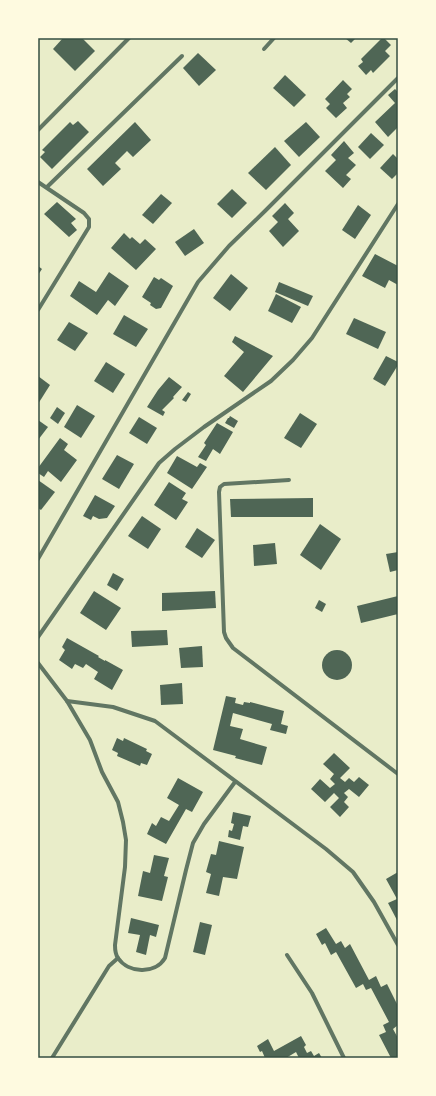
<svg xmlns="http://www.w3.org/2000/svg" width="436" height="1096" font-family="'DM Sans',sans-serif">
<rect width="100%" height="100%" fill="#e9edc9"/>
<g fill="#4f6655">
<path d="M63 38H82L95 51 75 71 53 49Z"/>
<path d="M345 38H356L351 43Z"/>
<path d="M382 38H384L391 45 385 51 390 56 373 73 371 70 366 75 358 66 363 62 361 59Z"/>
<path d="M198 53 216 70 199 86 183 68Z"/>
<path d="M285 75 306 95 294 107 273 88Z"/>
<path d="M343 80 352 89 347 94 350 97 343 103 347 108 336 118 326 108 330 104 325 99Z"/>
<path d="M395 89 398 92V127L388 137 375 122 395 103 388 95Z"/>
<path d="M78 121 89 132 52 169 40 157 45 152 42 150 70 122 73 125Z"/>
<path d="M135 122 151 140 133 157 127 151 115 163 121 169 103 186 87 169Z"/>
<path d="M306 122 320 137 299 157 284 141Z"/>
<path d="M371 133 384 145 370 159 358 147Z"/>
<path d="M344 141 354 153 348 158 356 165 346 175 351 179 343 188 325 171 336 160 331 155Z"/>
<path d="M275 147 291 165 266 190 248 173Z"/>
<path d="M393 154 398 159V173L392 179 380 168Z"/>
<path d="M232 189 247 203 232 218 217 204Z"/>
<path d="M161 194 172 203 153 224 142 215Z"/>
<path d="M57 202 76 219 71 223 77 230 69 237 44 214Z"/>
<path d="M285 203 294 213 288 219 299 231 283 247 269 231 278 222 272 216Z"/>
<path d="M358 205 371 215 355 239 342 230Z"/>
<path d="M194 229 204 243 185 256 175 242Z"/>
<path d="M124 233 130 239 132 237 140 244 145 239 156 249 136 270 111 248Z"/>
<path d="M375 254 398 266V285L389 280 385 288 362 276Z"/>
<path d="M38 266 42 269 38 275Z"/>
<path d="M109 272 129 286 115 306 108 300 97 315 70 296 79 281 96 292Z"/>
<path d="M231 274 248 288 230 311 213 298Z"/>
<path d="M154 277 159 280 161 278 173 286 161 308 156 309 150 305 151 303 142 297Z"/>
<path d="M279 282 313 296 308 306 275 292Z"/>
<path d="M276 294 301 307 292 323 268 311Z"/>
<path d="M124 315 148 329 136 347 113 334Z"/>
<path d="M354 318 386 332 378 349 346 334Z"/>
<path d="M69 322 88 333 75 351 57 340Z"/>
<path d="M235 336 273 356 243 392 224 376 244 352 232 342Z"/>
<path d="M386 356 398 362V365L385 386 373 379Z"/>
<path d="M106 362 125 374 113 393 94 381Z"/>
<path d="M38 376 50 385 38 404Z"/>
<path d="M169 377 182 387 173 397 174 398 162 410 165 412 163 416 147 407 158 390Z"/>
<path d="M188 392 191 394 186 402 182 400Z"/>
<path d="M77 405 95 416 81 438 64 427Z"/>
<path d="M57 407 65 413 58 424 50 418Z"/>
<path d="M300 413 317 424 301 448 284 438Z"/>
<path d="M230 416 238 421 234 428 225 423 228 418H229Z"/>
<path d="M139 417 157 428 147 444 129 433Z"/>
<path d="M38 420 48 427 38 440Z"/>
<path d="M217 423 233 432 220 454 213 449 206 461 198 457 206 445 204 443Z"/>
<path d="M60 438 68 444 64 450 77 460 61 482 48 471 44 477 38 473V468Z"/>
<path d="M117 455 134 464 119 489 102 479Z"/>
<path d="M177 456 197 467 200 463 207 467 192 489 167 473Z"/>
<path d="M38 480 55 492 41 510 38 508Z"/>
<path d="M169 482 186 493 182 499 188 502 176 520 154 505Z"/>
<path d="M95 495 115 506 107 518 99 519 93 516 91 520 83 516Z"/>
<path d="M313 498V517H231L230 499Z"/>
<path d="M142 516 161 529 148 549 128 536Z"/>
<path d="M320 524 341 539 321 570 300 555Z"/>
<path d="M197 528 215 540 202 558 185 547Z"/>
<path d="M275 543 277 564 254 566 253 545Z"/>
<path d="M398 552V570L390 572 386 554Z"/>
<path d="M113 573 124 579 117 591 107 585Z"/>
<path d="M94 591 121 608 106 630 80 613Z"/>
<path d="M215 591 216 608 162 611V593Z"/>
<path d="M398 596V614L361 623 357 606Z"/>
<path d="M319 600 326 604 322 612 315 608Z"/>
<path d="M167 630 168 645 132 647 131 631Z"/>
<path d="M67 638 99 656 98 657 105 661V660L123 670 112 690 94 679 98 672 86 664 83 668 75 664 72 669 59 660 65 650 62 647Z"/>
<path d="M202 646 203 667 181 668 179 648Z"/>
<circle cx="337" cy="665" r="15"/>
<path d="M182 683 183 704 161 705 160 685Z"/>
<path d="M226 696 236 698 235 703 243 705 244 702 250 703V702L284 711 281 724 288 726 286 734 270 730 272 724 233 713 230 726 243 729 240 739 267 747 262 765 235 758 236 756 213 750Z"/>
<path d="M117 738 123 741 124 738 147 749 146 751 152 754 147 765 141 763 140 766 117 756 118 753 112 750Z"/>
<path d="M334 753 350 768 340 778 345 782 349 778 354 782 359 777 369 785 359 797 349 789 344 793 348 797 344 802 349 807 340 817 330 807 339 798 334 793 325 802 311 789 320 779 330 788 335 784 330 779 334 774 323 764Z"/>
<path d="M178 778 203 792 192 812 186 809 166 844 147 834 152 823 156 826 161 817 169 821 179 805 167 798Z"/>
<path d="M233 812 251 816 248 827 243 826 240 840 228 837 229 830 232 831 234 824 231 823Z"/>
<path d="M219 841 244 847 237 879 223 877 219 896 206 893 211 874 206 872 211 854 216 855Z"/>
<path d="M154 855 169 858 164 876 168 877 162 901 138 896 143 871 150 873Z"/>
<path d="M398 872V922L388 903 397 899 386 879Z"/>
<path d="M131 918 159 925 156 937 150 935 146 955 136 952 140 935 128 933Z"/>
<path d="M200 922 212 925 205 955 193 952Z"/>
<path d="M326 928 336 944 341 941 345 948 350 944 369 980 376 976 381 987 387 984 398 1006V1025L393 1029 398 1038V1058H391L379 1035 386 1032 383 1025 389 1022 371 988 366 990 363 984 356 988 336 952 331 955 325 943 322 945 316 934Z"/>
<path d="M301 1036 306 1045 304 1047 307 1053 311 1051 314 1056 319 1053 322 1058H299L296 1052 286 1058H265L262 1051 260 1052 257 1046 268 1039 274 1051Z"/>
</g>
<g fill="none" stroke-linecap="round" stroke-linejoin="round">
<g stroke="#617663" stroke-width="4">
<path d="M264 49 274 38"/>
<path d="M38 130 129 38"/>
<path d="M38 182 84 213 89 219V227L38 310"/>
<path d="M47 187 182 56"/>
<path d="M289 480 224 484 220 487 219 492 224 632 226 638 233 648 398 774"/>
<path d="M38 559 198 282 229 246 265 211 398 78"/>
<path d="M38 637 159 463 175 449 204 427 271 381 293 360 312 338 398 204"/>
<path d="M38 663 67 701 90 740 102 772 118 802 123 822 126 840 125 867 115 945C115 950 115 954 118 958 128 973 155 975 165 958L186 870 193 843 204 824 235 782"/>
<path d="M67 701 113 707 155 721 326 849 353 872 374 902 398 945"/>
<path d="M287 955 312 993 344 1058"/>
<path d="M52 1058 109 966 118 958"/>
</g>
</g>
<rect width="436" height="1096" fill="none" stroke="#fefae0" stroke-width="78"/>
<rect x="39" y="39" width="358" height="1018" fill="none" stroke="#344e41" stroke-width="1.5"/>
</svg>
